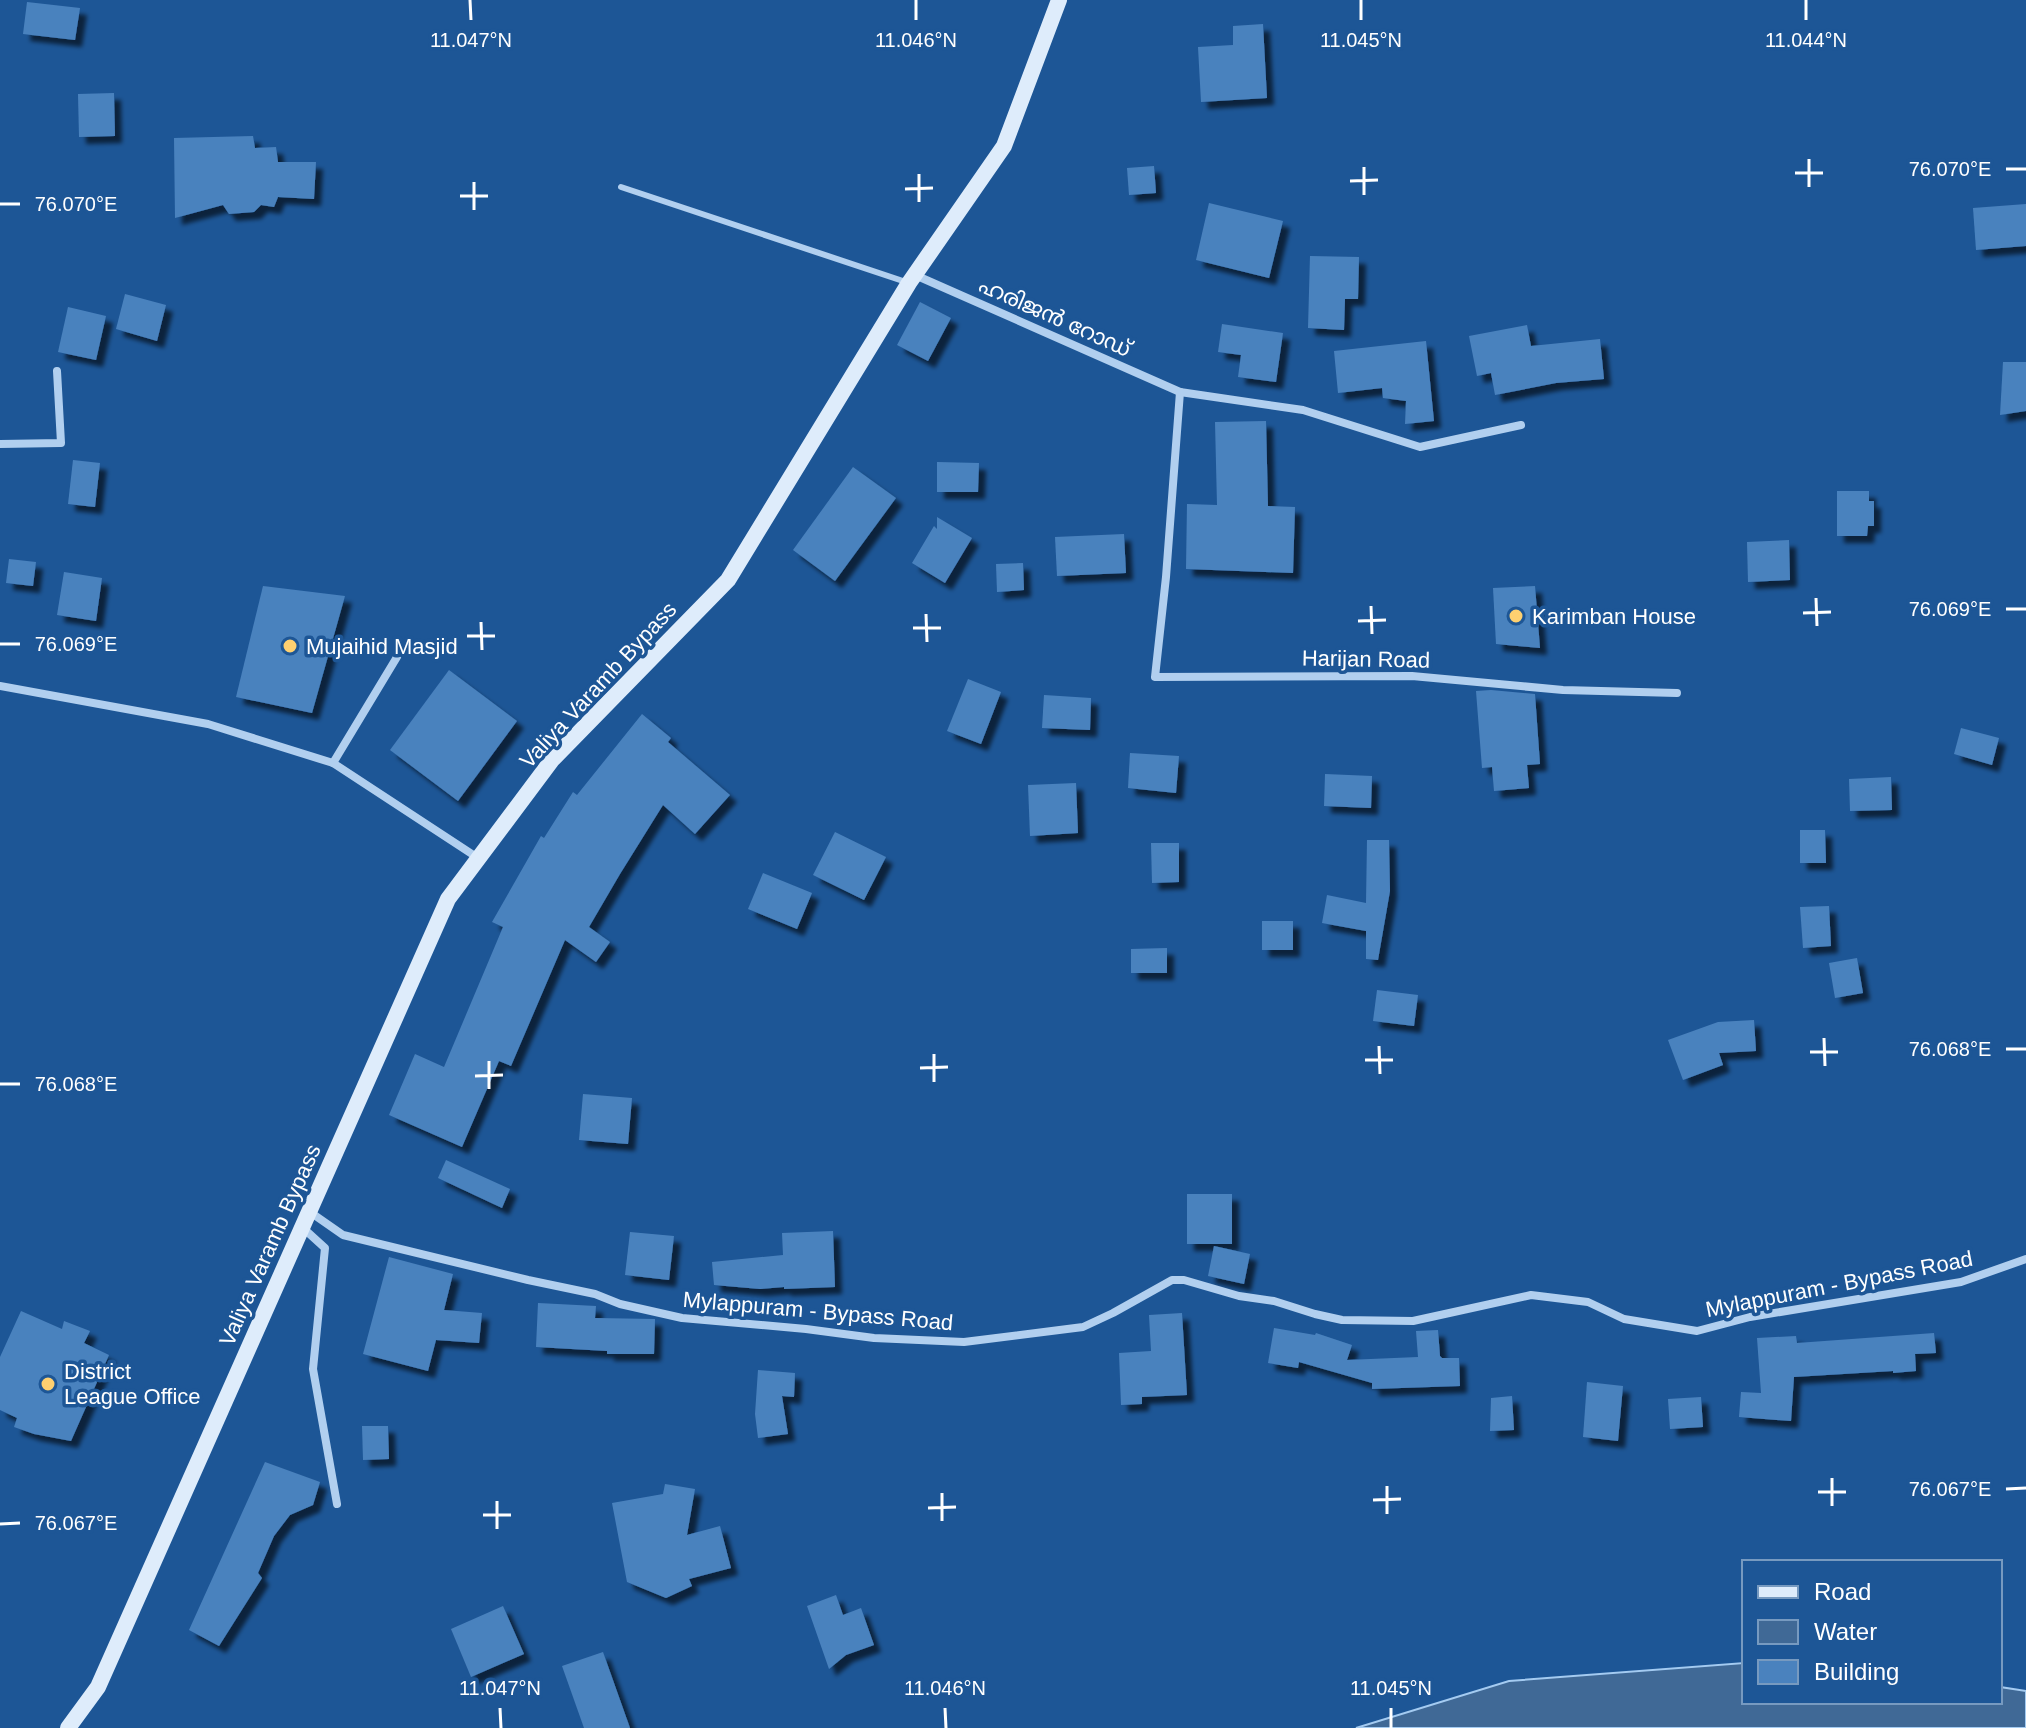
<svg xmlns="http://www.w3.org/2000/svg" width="2026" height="1728" font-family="Helvetica,'Noto Sans Malayalam',sans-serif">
<defs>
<filter id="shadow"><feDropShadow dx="7" dy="7" stdDeviation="2" flood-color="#0009"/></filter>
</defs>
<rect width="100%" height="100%" fill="#1d5696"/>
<path fill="#406996" stroke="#a4cbf1" stroke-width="2" d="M1744 1663V1702H2000V1687L2026 1691V1728H1356L1509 1681Z"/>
<g fill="#4a82be" filter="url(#shadow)">
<path d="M27 2 80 8 75 40 23 34Z"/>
<path d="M1263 24 1267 98 1201 102 1198 47 1233 45V26Z"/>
<path d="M114 93 115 136 79 137 78 94Z"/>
<path d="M253 136 255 148 276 147 278 162H316L314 199 278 197 274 207 261 205 254 212 229 214 223 205 175 218 174 138Z"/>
<path d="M1154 166 1156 193 1129 195 1127 168Z"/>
<path d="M1209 203 1283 221 1269 278 1196 260Z"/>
<path d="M2026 204V246L1976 250 1973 208Z"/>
<path d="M1310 256 1359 257 1358 299H1345L1344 330 1308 328Z"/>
<path d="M125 294 166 305 157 341 116 329Z"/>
<path d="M920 302 951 318 928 361 897 345Z"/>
<path d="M68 307 106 316 96 360 58 352Z"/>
<path d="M1222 324 1283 333 1276 382 1238 377 1241 355 1218 352Z"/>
<path d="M1527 325 1531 346 1600 339 1604 379 1556 383 1495 395 1491 373 1477 376 1469 336Z"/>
<path d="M1426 341 1434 421 1405 424 1406 401 1383 398 1382 388 1338 393 1334 351Z"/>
<path d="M2003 362H2026V411L2000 415Z"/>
<path d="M1266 421 1268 506 1295 507 1293 573 1186 569 1187 504 1217 505 1215 422Z"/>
<path d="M73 460 100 463 95 507 68 504Z"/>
<path d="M937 462 979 463 978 492H937Z"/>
<path d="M853 467 896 498 835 581 793 550Z"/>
<path d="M1837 491H1869V501H1874V526H1868L1867 536H1837Z"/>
<path d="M937 517 972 538 945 583 912 563 934 526 937 529Z"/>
<path d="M1124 534 1126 573 1057 576 1055 537Z"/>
<path d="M1789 540 1790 580 1748 582 1747 542Z"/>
<path d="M9 559 36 562 33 586 6 583Z"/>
<path d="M1023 563 1024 590 997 592 996 564Z"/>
<path d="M64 572 102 578 96 621 57 615Z"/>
<path d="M263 586 345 596 312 713 236 697Z"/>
<path d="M1535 586 1540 648 1496 644 1493 588Z"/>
<path d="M449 670 517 721 458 801 390 750Z"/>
<path d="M968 679 1001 692 981 744 947 731Z"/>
<path d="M1491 690 1535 694 1540 764 1527 765 1529 788 1494 791 1492 767 1482 768 1476 691Z"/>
<path d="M1044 695 1091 698 1090 730 1042 728Z"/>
<path d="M642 714 671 738 668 742 730 795 695 834 663 805 620 874 589 927 610 942 596 962 565 940 511 1066 499 1061 462 1147 389 1115 415 1054 444 1067 503 927 492 922 541 836 544 838 573 792 577 795Z"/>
<path d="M1961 728 1999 738 1992 765 1954 754Z"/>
<path d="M1130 753 1179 756 1176 793 1128 788Z"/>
<path d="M1325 774 1372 776 1371 808 1324 806Z"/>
<path d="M1891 777 1892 810 1850 811 1849 779Z"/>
<path d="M1076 783 1078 833 1030 836 1028 785Z"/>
<path d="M1800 830H1825L1826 863H1800Z"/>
<path d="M835 832 886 857 864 900 813 875Z"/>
<path d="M1367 840H1389L1390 891 1378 960 1366 959V931L1322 923 1327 895 1366 903Z"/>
<path d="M1151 843H1179V882L1152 883Z"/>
<path d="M763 873 812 893 797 929 748 909Z"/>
<path d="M1829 906 1831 946 1803 948 1800 907Z"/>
<rect x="1262" y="921" width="31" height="29"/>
<path d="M1167 948V973H1131V949Z"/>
<path d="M1857 958 1863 993 1835 998 1829 963Z"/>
<path d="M1377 990 1418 995 1414 1026 1373 1021Z"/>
<path d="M1754 1020 1756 1051 1719 1053 1723 1065 1683 1080 1668 1040 1718 1022Z"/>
<path d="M583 1094 632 1098 628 1144 579 1140Z"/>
<path d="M446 1160 510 1189 502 1208 438 1178Z"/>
<rect x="1187" y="1194" width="45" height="50"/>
<path d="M833 1231 835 1287 784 1289V1287L760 1289 714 1285 712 1262 783 1255 782 1233Z"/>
<path d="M630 1232 674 1236 669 1280 625 1275Z"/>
<path d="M1214 1246 1250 1254 1244 1284 1208 1276Z"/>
<path d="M389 1257 453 1274 444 1310 482 1313 479 1343 436 1340 428 1371 363 1354Z"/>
<path d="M538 1303 596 1306 595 1318 655 1319 654 1354H607V1351L536 1347Z"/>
<path d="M21 1311 62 1329 64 1321 90 1331 84 1343 109 1355 71 1441 34 1434 14 1427 17 1418 0 1410V1357Z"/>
<path d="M1182 1313 1187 1395 1142 1397V1404L1121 1405 1119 1353 1151 1351 1149 1315Z"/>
<path d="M1274 1328 1315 1335 1316 1333 1352 1345 1347 1360 1418 1357 1416 1331 1438 1330 1440 1356 1442 1358H1459L1460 1386 1372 1389V1383L1299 1362 1298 1368 1268 1363Z"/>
<path d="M1934 1333 1936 1353 1915 1354 1916 1371 1893 1373V1371L1794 1377 1791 1421 1739 1417 1741 1392 1761 1393 1757 1338 1796 1336 1797 1343Z"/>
<path d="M758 1370 795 1373 794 1397 782 1396 788 1434 758 1438 755 1414Z"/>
<path d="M1587 1382 1623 1386 1618 1441 1583 1437Z"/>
<path d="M1512 1396 1514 1430 1490 1431 1491 1398Z"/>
<path d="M1701 1397 1703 1427 1670 1429 1668 1399Z"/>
<path d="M362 1426H388L389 1459 363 1460Z"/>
<path d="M265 1462 320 1482 313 1505 290 1515 274 1536 258 1573 262 1578 219 1646 189 1630Z"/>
<path d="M665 1484 695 1489 687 1535 720 1526 731 1568 689 1579 692 1586 666 1598 627 1582 612 1503 663 1494Z"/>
<path d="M836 1595 843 1615 861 1608 874 1645 846 1655 829 1669 807 1606Z"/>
<path d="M503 1606 524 1654 471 1677 451 1629Z"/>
<path d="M603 1652 630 1728H584L562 1666Z"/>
</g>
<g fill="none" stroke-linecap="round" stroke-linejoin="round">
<path stroke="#b1cfef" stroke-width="6" d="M621 187 906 282"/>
<g stroke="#b1cfef" stroke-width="8">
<path d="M915 275 1180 392 1303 410 1420 447 1521 425"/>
<path d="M1180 392 1166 577 1155 677 1412 676 1563 690 1677 693"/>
<path d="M0 444 61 443 57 371"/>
<path d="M0 686 208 724 333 763 478 858"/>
<path d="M333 763 397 657"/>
<path d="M310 1212 343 1235 528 1280 595 1294 620 1304 682 1318 806 1329 874 1338 964 1342 1083 1327 1113 1313 1172 1280H1184L1239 1296 1274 1301 1315 1314 1342 1320 1413 1321 1531 1295 1588 1302 1624 1319 1697 1331 1750 1317 1961 1282 2026 1259"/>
<path d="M303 1228 325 1248 313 1369 337 1504"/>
</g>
<path stroke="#deecfb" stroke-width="16" d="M68 1728 98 1687 448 899 552 760 728 580 909 283 1004 146 1059 0"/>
</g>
<path fill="none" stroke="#fff" stroke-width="3" d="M470 0 471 20M916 0V20M1361 0V20M1806 0V20M1809 159V187M1364 167V195M2006 169H2026M1795 173H1823M919 174V202M1350 181 1378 180M474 182V210M905 189 933 188M460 196H488M0 204H20M1816 598 1817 626M1371 606 1372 634M2006 609H2026M1803 613 1831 612M926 614 927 642M1358 621 1386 620M481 622 482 650M913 628H941M467 636H495M0 644H20M1824 1038 1825 1066M1379 1046 1380 1074M2006 1049H2026M1810 1052H1838M934 1054V1082M1365 1060H1393M489 1061V1089M920 1068 948 1067M475 1076 503 1075M0 1084H20M1832 1478V1506M1387 1486V1514M2006 1489 2026 1488M1818 1492H1846M942 1493V1521M1373 1500 1401 1499M497 1501V1529M928 1508 956 1507M483 1515H511M0 1524 20 1523M500 1708 501 1728M945 1708 946 1728M1391 1708V1728"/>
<g fill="#fed070" stroke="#1d5696" stroke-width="3">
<circle cx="1516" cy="616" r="8"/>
<circle cx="290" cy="646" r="8"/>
<circle cx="48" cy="1384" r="8"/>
</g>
<g text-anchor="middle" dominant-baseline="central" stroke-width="7" stroke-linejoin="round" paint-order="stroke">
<g font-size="22" fill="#fff" stroke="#1d5696">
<text transform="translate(1055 317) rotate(24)">ഹരിജൻ റോഡ്</text>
<text transform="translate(1366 659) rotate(1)">Harijan Road</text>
<text transform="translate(598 685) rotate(-47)">Valiya Varamb Bypass</text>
<text transform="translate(270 1245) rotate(-66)">Valiya Varamb Bypass</text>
<text transform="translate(1839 1284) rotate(-11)">Mylappuram - Bypass Road</text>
<text transform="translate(818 1311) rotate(5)">Mylappuram - Bypass Road</text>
</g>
<g font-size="22" fill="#fff" stroke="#1d5696" text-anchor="start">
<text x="1532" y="616">Karimban House</text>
<text x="306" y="646">Mujaihid Masjid</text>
<text x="64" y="1371">District<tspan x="64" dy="25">League Office</tspan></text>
</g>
</g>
<g font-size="20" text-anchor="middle" fill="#fff" stroke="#1d5696" stroke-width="7" stroke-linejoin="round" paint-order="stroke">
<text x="471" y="47">11.047°N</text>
<text x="916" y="47">11.046°N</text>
<text x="1361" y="47">11.045°N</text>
<text x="1806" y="47">11.044°N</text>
<text x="1950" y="176">76.070°E</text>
<text x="76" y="211">76.070°E</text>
<text x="1950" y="616">76.069°E</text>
<text x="76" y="651">76.069°E</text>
<text x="1950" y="1056">76.068°E</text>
<text x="76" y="1091">76.068°E</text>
<text x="1950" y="1496">76.067°E</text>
<text x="76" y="1530">76.067°E</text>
<text x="500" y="1695">11.047°N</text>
<text x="945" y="1695">11.046°N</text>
<text x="1391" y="1695">11.045°N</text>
</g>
<rect x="1742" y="1560" width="260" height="144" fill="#1d5696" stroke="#779ac0" stroke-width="2"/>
<rect x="1758" y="1586" width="40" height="12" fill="#deecfb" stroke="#779ac0" stroke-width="2"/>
<text x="1814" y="1600" font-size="24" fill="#ffffff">Road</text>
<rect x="1758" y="1620" width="40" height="24" fill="#406996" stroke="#779ac0" stroke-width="2"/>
<text x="1814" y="1640" font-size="24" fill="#ffffff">Water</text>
<rect x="1758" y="1660" width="40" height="24" fill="#4a82be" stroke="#779ac0" stroke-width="2"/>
<text x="1814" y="1680" font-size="24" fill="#ffffff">Building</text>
</svg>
